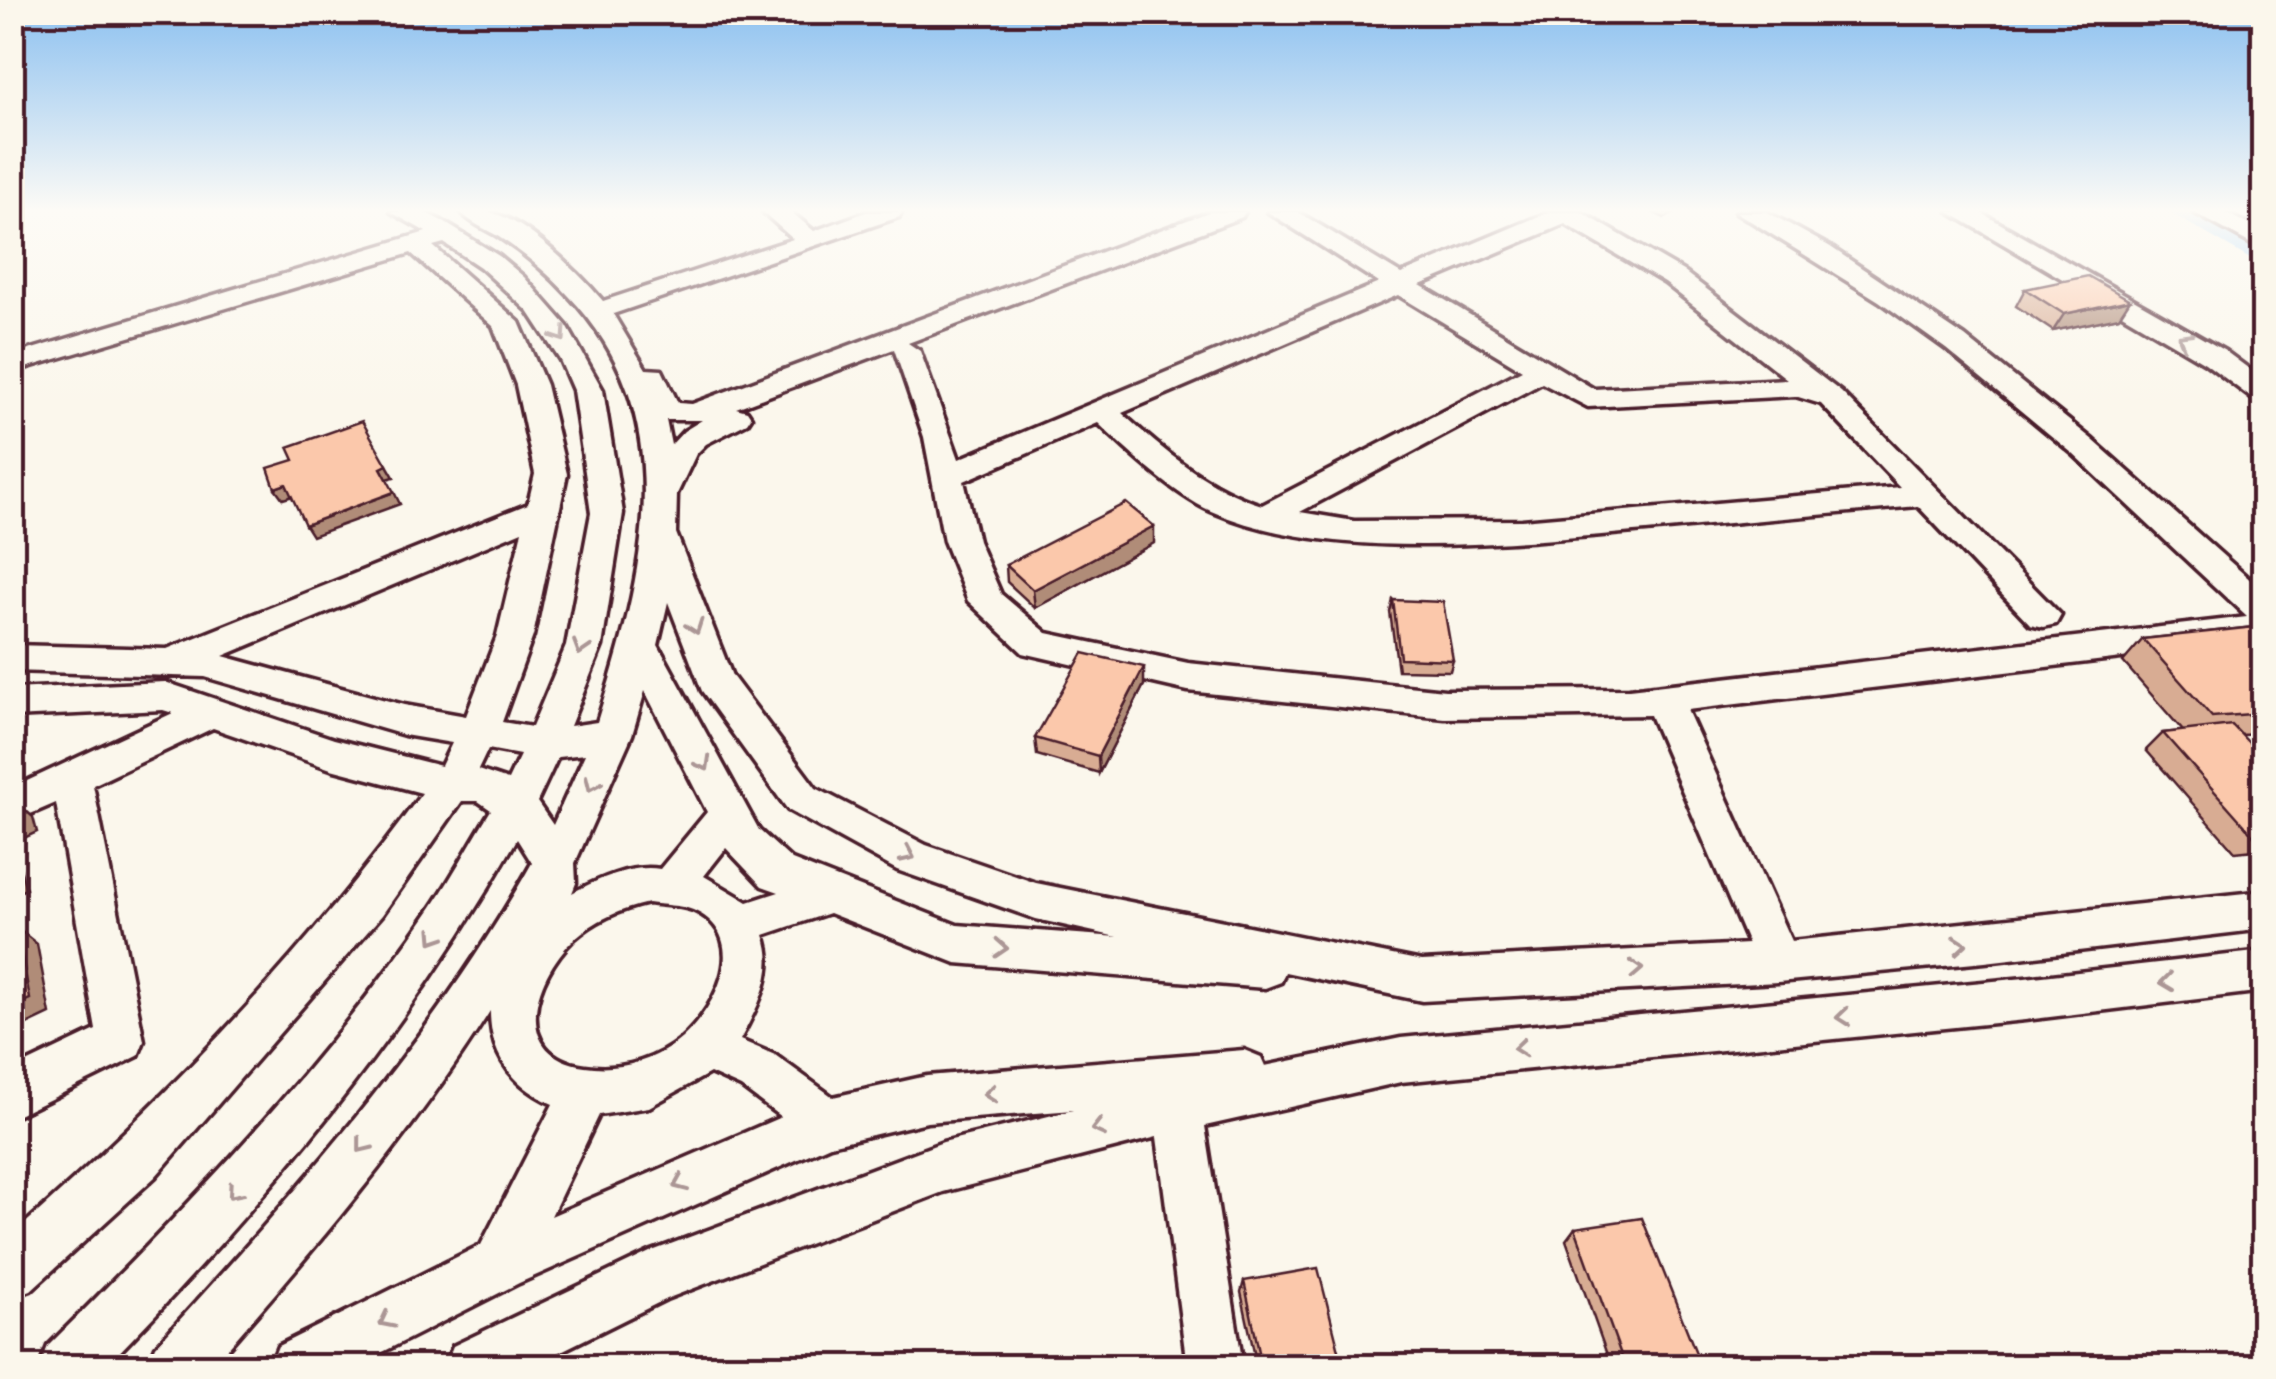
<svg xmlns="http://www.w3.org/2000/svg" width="2276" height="1379" font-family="Sriracha,sans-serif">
<rect width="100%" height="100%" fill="#fbf7ec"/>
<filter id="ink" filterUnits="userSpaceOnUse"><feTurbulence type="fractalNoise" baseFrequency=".01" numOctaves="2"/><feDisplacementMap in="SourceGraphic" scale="20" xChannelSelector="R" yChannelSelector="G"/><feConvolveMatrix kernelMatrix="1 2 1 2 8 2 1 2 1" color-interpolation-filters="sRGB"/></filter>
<g filter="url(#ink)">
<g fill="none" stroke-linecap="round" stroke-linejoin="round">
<path fill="#a0d1fd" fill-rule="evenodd" d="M2169 212C2205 212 2234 233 2264 252V267Z"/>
<defs>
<g id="minor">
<path d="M391 212H424L442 221 499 256 524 277 567 326 603 390 623 513 602 646 570 726 597 722C642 580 686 419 569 296 548 273 525 254 499 237 487 229 471 224 461 212 470 212 483 210 493 213 529 223 579 273 603 301L793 239 763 212H791L814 231 866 212H902L899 217 613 314 646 369 662 370 678 403 692 404 1209 212H1245L1242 217 908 343 920 351 959 459 1379 283 1268 212H1298L1401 274 1549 212H1581L1683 271 1841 392 2061 615 2056 624 2043 627 2030 624 1918 506C1827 514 1737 522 1646 531 1516 542 1333 564 1211 511 1176 496 1126 450 1098 423L964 481 978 541 1001 594 1047 633 1188 663 1445 690 1629 689 2247 617 2072 453 1946 349 1879 301 1736 212H1767L1829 246 1965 337 2093 440 2264 592V641L1687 710 1791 941 2264 891V929L1985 962 1778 982 1422 1001 1285 972 1281 982 1265 988 956 963 829 913 764 935C778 972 757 1007 740 1040L775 1055 833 1097 927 1076 1244 1050 1261 1057 1265 1066 1401 1038 2025 978 2264 951V991L2025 1020 1401 1082 1205 1126 1243 1366H1187L1157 1137 943 1192 666 1299 531 1366H445L453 1346 652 1251 943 1142 1073 1110 927 1122 830 1145 519 1283 355 1366H270L278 1346 481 1245 553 1104C513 1086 490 1056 490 1011 410 1138 311 1253 212 1366H148L156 1346C294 1195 431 1042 532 863L517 839C405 1035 263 1205 106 1366H40L48 1346C186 1209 322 1068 432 907 453 876 471 842 491 810L478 801H462L382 915 155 1177 31 1290 12 1297V1235C163 1103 304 955 422 793L331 769 213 728 93 785 144 1041 138 1056 12 1118V1070L96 1030 56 803 12 822V788L173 713 163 710 12 717V689L165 682 334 739 441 766 452 743 404 735 205 677 12 671V645L167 649 528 504 535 474 516 385 493 326 411 253 12 372V355L426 232ZM1565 224 1665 283 1787 379 1594 389 1420 285ZM444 243 480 267 528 311 560 360 573 390 591 513 566 646 532 727 502 722 533 636 567 474 546 385 519 322 433 246ZM1398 295 1522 370 1262 505C1209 489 1162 450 1122 413ZM894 349 924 437 944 541 968 601 1023 653 1188 691 1445 718 1650 715 1748 944 1422 961 1036 883 926 845 816 788 732 676 676 533 677 494 696 454 706 444 747 423 751 417 747 411 736 408ZM1542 383 1588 407 1795 396 1821 404 1900 487 1522 520 1354 521 1300 512ZM666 420H702L684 431 671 445ZM522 531 497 636 466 716 404 705 223 656ZM668 602 702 691 788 810 897 870 1036 919 1117 937 957 925 792 860 759 830 658 645ZM645 691 707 812 660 869C631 864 597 880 572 893L576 883 575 863 632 735ZM488 749 520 755 508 780 478 770ZM585 754 553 825 537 802 558 757ZM726 848 762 886 779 892 748 902 704 876ZM648 903C662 905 680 905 693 910 757 938 711 1019 672 1046 647 1063 615 1071 585 1066 509 1055 534 977 574 939 595 920 621 909 648 903ZM710 1073 741 1087 781 1117 551 1216 599 1115 649 1107Z"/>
<path d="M1949 212H1980L2225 351 2264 380V403L2254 400 2205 363Z"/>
<path d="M2193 212H2224L2264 233V251Z"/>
</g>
</defs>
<use href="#minor" stroke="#4a1f2b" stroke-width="7"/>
<use href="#minor" fill="#fbf7ec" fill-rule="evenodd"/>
</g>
<g fill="#d8ac93" stroke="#4a1f2b" stroke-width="2.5">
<path d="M1651 212H1676L1665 218Z"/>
<path d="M2025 289 2119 317 2053 331 2016 306Z"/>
<path d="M1154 543 1035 608 1007 582 1006 565Z"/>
<path d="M1393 600 1453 660 1450 671 1398 670 1390 612Z"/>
<path d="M2264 626V734L2241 735 2264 759V849L2235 852 2146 750 2163 733 2183 731 2123 662 2143 639Z"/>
<path d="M1144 685 1099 773 1037 755 1035 738Z"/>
<path d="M1575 1228 1698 1358 1688 1366H1611L1566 1240Z"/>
<path d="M1244 1281 1343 1366H1257L1241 1292Z"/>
</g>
<g fill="#b08c78" stroke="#4a1f2b" stroke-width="2.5">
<path d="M2130 300 2119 317 2053 331 2064 314Z"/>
<path d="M387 465 394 477 387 479 381 468Z"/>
<path d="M286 484 293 496 283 499 275 488Z"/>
<path d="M394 492 400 504 312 536 305 525Z"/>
<path d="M1154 526V543L1035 608 1033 590Z"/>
<path d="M1144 667V685L1099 773 1098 756Z"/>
<path d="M14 800 33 817 37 832 13 843 26 889 12 895V818Z"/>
<path d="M17 928 37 944 50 1014 12 1032Z"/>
</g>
<g fill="#fbc8ab" stroke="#4a1f2b" stroke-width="2.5">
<path d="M2088 276 2130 300 2064 314 2025 289Z"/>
<path d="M362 421 387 465 381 468 394 492 305 525 286 484 275 488 268 468 294 460 288 447Z"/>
<path d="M1126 503 1154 526 1033 590 1006 565Z"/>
<path d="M1393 600 1443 602 1453 660 1400 658Z"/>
<path d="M2264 626V713L2212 717 2143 639Z"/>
<path d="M1083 653 1144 667 1098 756 1035 738Z"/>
<path d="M2232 725 2264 759V835L2254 836 2163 733Z"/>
<path d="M14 800 19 815 12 818V801Z"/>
<path d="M17 928 30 999 12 1007V930Z"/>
<path d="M1642 1218 1698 1358 1646 1366H1625L1575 1228Z"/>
<path d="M1318 1268 1343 1366H1262L1244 1281Z"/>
</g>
<defs><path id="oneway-chevron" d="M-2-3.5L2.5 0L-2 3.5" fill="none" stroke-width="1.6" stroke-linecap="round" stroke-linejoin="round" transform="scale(2.5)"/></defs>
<g stroke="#ab9695">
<use href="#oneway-chevron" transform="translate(560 335) rotate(56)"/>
<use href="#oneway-chevron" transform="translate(2184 339) rotate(-150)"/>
<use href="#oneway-chevron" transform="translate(695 627) rotate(70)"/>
<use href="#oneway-chevron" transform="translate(581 648) rotate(107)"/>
<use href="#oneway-chevron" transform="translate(704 764) rotate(61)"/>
<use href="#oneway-chevron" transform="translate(592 784) rotate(114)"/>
<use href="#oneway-chevron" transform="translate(908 855) rotate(25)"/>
<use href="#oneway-chevron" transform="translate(435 937) rotate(123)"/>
<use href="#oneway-chevron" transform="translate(1960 945) rotate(-5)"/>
<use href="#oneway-chevron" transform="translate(1001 948) rotate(4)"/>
<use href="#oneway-chevron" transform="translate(1636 969) rotate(-3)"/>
<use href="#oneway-chevron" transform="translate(2167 982) rotate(173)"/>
<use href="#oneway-chevron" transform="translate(1843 1017) rotate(174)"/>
<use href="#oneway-chevron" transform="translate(1520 1048) rotate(174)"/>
<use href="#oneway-chevron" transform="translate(990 1094) rotate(175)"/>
<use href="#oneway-chevron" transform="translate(1098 1128) rotate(166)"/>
<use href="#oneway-chevron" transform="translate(363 1146) rotate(128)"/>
<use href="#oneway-chevron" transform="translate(680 1184) rotate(157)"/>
<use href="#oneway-chevron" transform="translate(234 1192) rotate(131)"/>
<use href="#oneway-chevron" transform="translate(386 1321) rotate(153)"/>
</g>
</g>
<linearGradient id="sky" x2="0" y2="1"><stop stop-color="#8bc0f0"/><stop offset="0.52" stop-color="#fdfbf6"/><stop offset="1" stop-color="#fdfbf6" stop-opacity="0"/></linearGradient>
<rect width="2276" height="405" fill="url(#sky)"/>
<rect width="2276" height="1379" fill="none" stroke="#fbf7ec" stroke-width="50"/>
<rect x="25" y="25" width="2226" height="1329" fill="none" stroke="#4a1f2b" stroke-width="4" filter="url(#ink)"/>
</svg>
